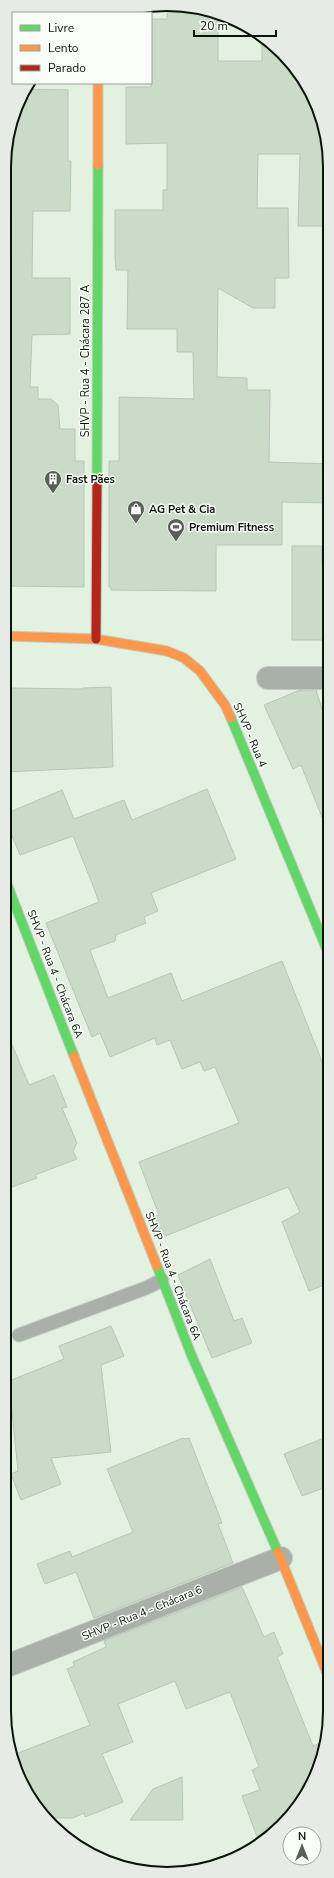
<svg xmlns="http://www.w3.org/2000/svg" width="334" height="1878" font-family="'Nunito Sans',sans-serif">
<rect width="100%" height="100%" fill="#e3f1e1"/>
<g fill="#cadbc8" stroke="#bac5b8">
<path d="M188 5 218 14V61H262V37L282 52 318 104 330 156V226H298L300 154H258L257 208H288L289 278H275V308H253L218 288 217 377 247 378V390H270L269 462 329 464V486H327V503L282 502V545H216V591L111 590V587H109V461H119V397L194 399 193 352H177V329H127L128 270H116L115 256V210H163V190H167V143L126 144V87H151V19H167V7Z"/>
<path d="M24 89 68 90V161H71L70 211H33L32 278H70V334L32 335 30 387H38V399H51L58 405 60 429H75V461H84V587L5 586V146Z"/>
<path d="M292 546H322V566H329V640H292Z"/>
<path d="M111 687 113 767 5 772V688L83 689V688Z"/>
<path d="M300 690H316L325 718 329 716V832H328L301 765 293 769 264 705Z"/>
<path d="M207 789 236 859 151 893 158 911 144 917 146 923 116 935 115 941 90 950 108 998 171 973 182 1001 282 961 329 1079V1283L309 1291 282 1222 300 1212 288 1187 163 1237 155 1216 159 1215 139 1162 239 1123 215 1067 204 1071 200 1062 182 1069 170 1040 157 1045 155 1038 110 1057 100 1033 92 1037 46 923 99 902 92 883 73 836 20 855 5 819V814L62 790 74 819 124 800 132 820Z"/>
<path d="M5 1028 29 1085 54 1075 67 1107 62 1108 77 1143 73 1151 77 1159 35 1175 37 1178 12 1187 10 1182 4 1184Z"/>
<path d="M210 1259 234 1321 242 1318 252 1343 212 1358 178 1275Z"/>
<path d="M111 1326 124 1356 101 1365 111 1452 51 1458 61 1484 21 1500 11 1474 18 1471 9 1381 64 1359 59 1346Z"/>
<path d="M329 1436V1486L302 1496 284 1454Z"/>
<path d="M183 1438 184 1439 189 1438 222 1523 218 1524 233 1563 94 1618 76 1572 45 1584 37 1564 70 1551 72 1557 133 1532 107 1469Z"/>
<path d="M242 1587 264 1637 274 1632 283 1654 277 1657 313 1746 326 1741 308 1792 274 1834 259 1842 242 1796 260 1790 252 1770 259 1767 230 1692 186 1709 175 1681 118 1704 133 1742 102 1754 123 1802 85 1817 84 1813 73 1818H46L16 1773 13 1755 90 1725 67 1669 74 1666 73 1662 106 1647 104 1641Z"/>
<path d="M182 1777 183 1820H130L153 1789Z"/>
</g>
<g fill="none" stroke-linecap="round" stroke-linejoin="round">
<defs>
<path id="lane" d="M19 1335 146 1288 162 1280"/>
<g id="street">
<path d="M268 678H329"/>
<path d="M4 1667 281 1558"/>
</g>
<g id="fast">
<path d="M97 486 98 165"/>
<path d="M231 718 329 955"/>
<path d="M5 879 74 1056"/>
<path d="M157 1266 191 1354 278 1552"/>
</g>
<g id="slow">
<path d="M98 165V83"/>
<path d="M5 636 96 639 167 651 184 658 200 671 225 705 231 718"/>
<path d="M74 1056 157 1266"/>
<path d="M278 1552 329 1678"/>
</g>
<path id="jam" d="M96 639 97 486"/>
</defs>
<use href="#lane" stroke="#c1ccc0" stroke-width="15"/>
<use href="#street" stroke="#c1ccc0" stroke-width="24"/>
<use href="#fast" stroke="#c1ccc0" stroke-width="11"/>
<use href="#slow" stroke="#c1ccc0" stroke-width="11"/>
<use href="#jam" stroke="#c1ccc0" stroke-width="11"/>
<use href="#lane" stroke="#a9b0a9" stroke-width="13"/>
<use href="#street" stroke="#a9b0a9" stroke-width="22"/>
<use href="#fast" stroke="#63d668" stroke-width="9"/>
<use href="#slow" stroke="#ff974d" stroke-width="9"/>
<use href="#jam" stroke="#b3261e" stroke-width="9"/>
</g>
<defs>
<symbol id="building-pin" viewBox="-11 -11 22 30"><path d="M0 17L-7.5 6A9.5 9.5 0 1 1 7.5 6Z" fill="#576156" stroke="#f9fef8"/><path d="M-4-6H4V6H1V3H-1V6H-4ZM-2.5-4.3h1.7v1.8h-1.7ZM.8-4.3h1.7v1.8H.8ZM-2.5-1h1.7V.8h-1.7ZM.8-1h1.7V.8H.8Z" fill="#fff"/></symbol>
<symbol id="shop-pin" viewBox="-11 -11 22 30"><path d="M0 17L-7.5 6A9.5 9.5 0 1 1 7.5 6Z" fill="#576156" stroke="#f9fef8"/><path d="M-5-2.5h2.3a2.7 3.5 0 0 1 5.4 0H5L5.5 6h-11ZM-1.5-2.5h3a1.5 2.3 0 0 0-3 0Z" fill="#fff"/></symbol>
<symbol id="stadium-pin" viewBox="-11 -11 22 30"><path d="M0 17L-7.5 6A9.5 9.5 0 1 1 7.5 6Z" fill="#576156" stroke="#f9fef8"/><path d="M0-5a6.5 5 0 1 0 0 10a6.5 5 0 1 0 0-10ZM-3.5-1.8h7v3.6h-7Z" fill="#fff"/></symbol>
</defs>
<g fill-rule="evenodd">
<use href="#building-pin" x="43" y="469" width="20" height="27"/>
<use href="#shop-pin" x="126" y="499" width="20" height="27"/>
<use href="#stadium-pin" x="166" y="517" width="20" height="27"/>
</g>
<g text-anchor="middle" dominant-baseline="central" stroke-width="3" stroke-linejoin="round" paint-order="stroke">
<g font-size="11" fill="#0b140b" stroke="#f9fef8">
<text transform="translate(85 361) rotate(-90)">SHVP - Rua 4 - Chácara 287 A</text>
<text transform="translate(250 735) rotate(67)">SHVP - Rua 4</text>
<text transform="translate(55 974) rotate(69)">SHVP - Rua 4 - Chácara 6A</text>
<text transform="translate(173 1276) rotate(69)">SHVP - Rua 4 - Chácara 6A</text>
<text transform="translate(142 1613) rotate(-22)">SHVP - Rua 4 - Chácara 6</text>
</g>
<g font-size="11" font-weight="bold" fill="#0b140b" stroke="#f9fef8" text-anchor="start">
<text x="66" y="479">Fast Pães</text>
<text x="149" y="509">AG Pet &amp; Cia</text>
<text x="189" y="527">Premium Fitness</text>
</g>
</g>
<path d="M0 0H334V1878H0ZM167 11H167A156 156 0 0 1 323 167V1711A156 156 0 0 1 167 1867H167A156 156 0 0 1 11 1711V167A156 156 0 0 1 167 11Z" fill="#e6ebe5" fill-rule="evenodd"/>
<path fill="none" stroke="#0b140b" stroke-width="2" d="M167 11H167A156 156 0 0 1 323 167V1711A156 156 0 0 1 167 1867H167A156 156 0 0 1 11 1711V167A156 156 0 0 1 167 11Z"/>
<rect x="12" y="12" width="140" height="72" fill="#f9fef8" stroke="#9aa099"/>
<rect x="20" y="25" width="20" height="6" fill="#63d668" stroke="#9aa099"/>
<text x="48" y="32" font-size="12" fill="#0b140b">Livre</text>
<rect x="20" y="45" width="20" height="6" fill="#ff974d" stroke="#9aa099"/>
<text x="48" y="52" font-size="12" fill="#0b140b">Lento</text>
<rect x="20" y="65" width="20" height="6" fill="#b3261e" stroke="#9aa099"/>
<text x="48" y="72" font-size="12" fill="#0b140b">Parado</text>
<g transform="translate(302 1846)"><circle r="19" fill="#f9fef8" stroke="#9aa099"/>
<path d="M0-3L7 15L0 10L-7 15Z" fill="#576156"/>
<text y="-6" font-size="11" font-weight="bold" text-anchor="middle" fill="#0b140b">N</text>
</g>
<path d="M194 30v6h82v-6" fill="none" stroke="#0b140b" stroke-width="2"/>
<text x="200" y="30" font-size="12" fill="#0b140b" stroke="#f9fef8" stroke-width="3" paint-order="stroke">20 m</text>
</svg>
